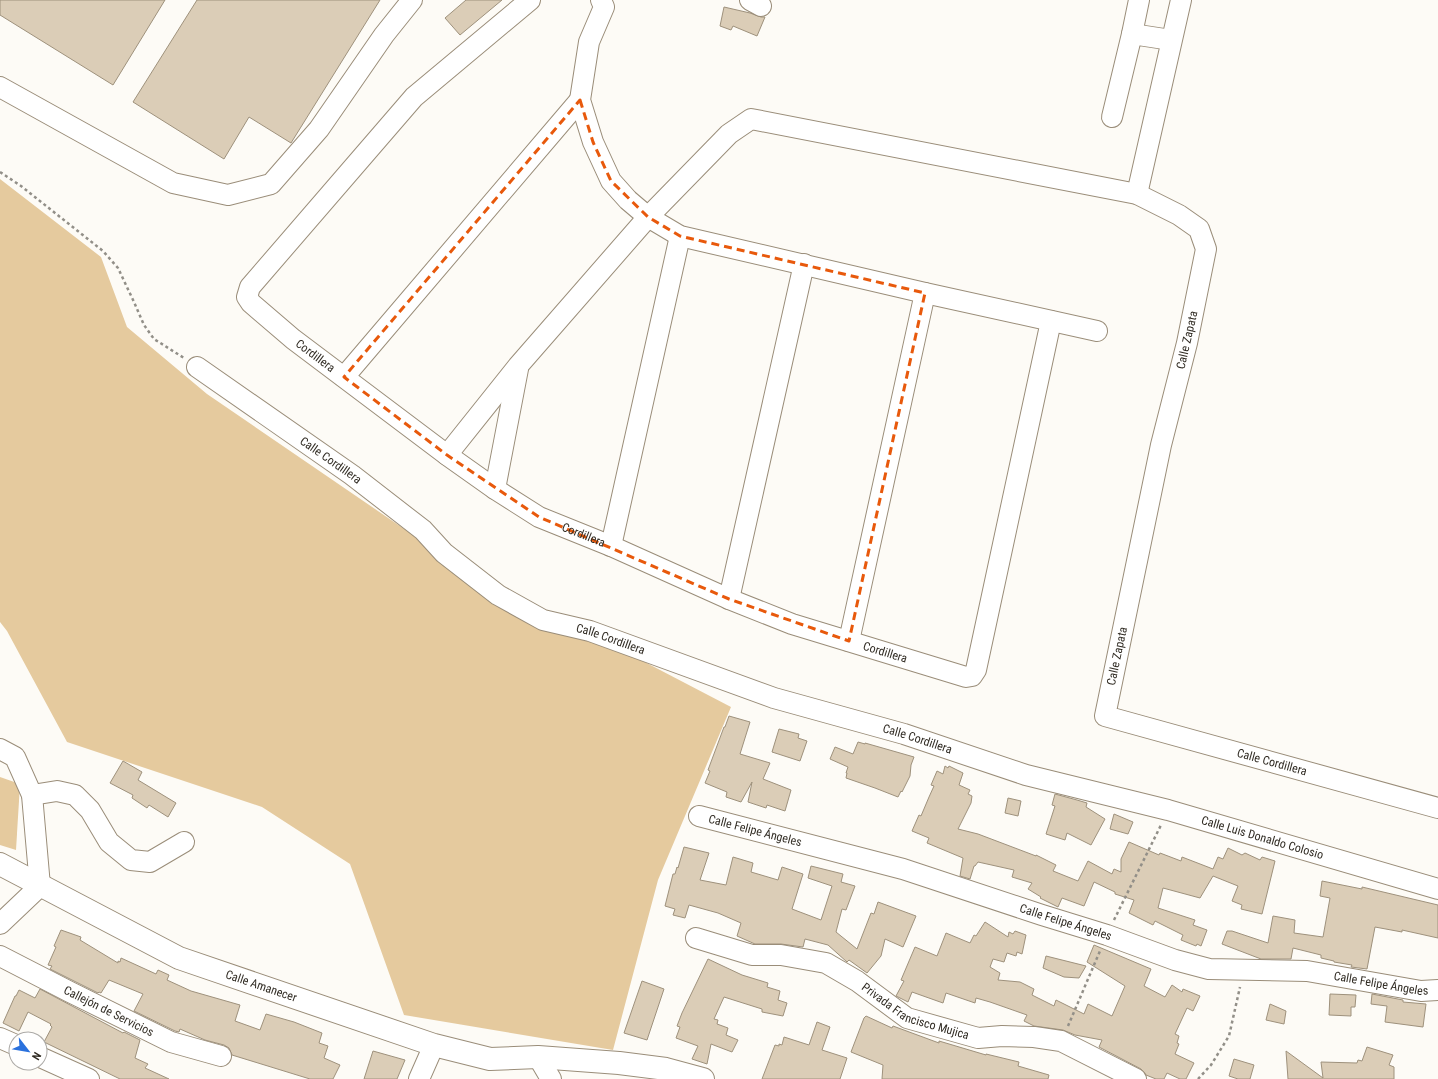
<svg xmlns="http://www.w3.org/2000/svg" width="1438" height="1079" font-family="'Roboto Condensed',sans-serif">
<rect width="100%" height="100%" fill="#fdfbf6"/>
<g fill="#e5ca9e">
<path d="M0 179 101 257 127 327 207 394 451 561 731 707 658 880 613 1050 404 1015 350 864 262 807 67 742 7 631 0 622Z"/>
<path d="M0 777 20 784 16 850 0 845Z"/>
</g>
<g fill="#dbcdb7" stroke="#9e917c">
<path d="M0 0H165L113 85 0 15Z"/>
<path d="M197 0H380L291 143 249 117 224 159 133 102Z"/>
<path d="M466 0H502L460 35 445 18Z"/>
<path d="M724 7 750 13 761 17H765L757 36 733 26 731 30 720 26Z"/>
<path d="M729 716 750 722 740 754 770 763 763 779 791 790 785 811 767 805 766 808 748 802 752 782 741 802 726 797 727 792 705 783 710 771 708 770 724 727H725Z"/>
<path d="M779 729 799 734 798 738 807 741 800 761 772 752Z"/>
<path d="M858 742 865 744V743L914 757 911 765 910 776 902 792 901 791 898 797 875 788 846 778 847 773H846L848 767 830 759 835 747 853 754Z"/>
<path d="M123 761 142 772 138 780 176 803 168 817 149 805 147 808 132 798 133 795 110 783Z"/>
<path d="M945 766 948 768 949 766 963 773 959 785 970 790 968 794 972 796 971 803 958 829 978 834 1036 856V855L1056 865 1053 871 1078 881 1088 861 1112 874 1114 869 1121 872V859L1129 842 1159 855 1160 853 1181 861 1182 857 1213 869 1218 857 1223 859 1228 848 1242 855 1245 853 1260 860 1262 857 1275 861 1262 914 1241 909 1242 905 1232 901 1238 886 1213 876 1200 898 1163 888 1158 908 1195 920 1193 925 1207 930 1201 946 1197 944 1196 946 1181 940 1183 935 1155 921 1153 925 1129 913 1134 900 1115 894V892L1094 882 1084 906 1062 898 1058 907 1040 898 1041 897 1028 889 1032 883 1012 877 1014 870 978 862 975 866H974L970 879 960 876 963 858 927 843 929 838 912 831 919 815 921 816 929 797 934 786 931 785 937 771 943 774Z"/>
<path d="M1055 794 1077 800 1087 803 1086 807 1105 819 1091 845 1067 833 1065 840 1046 834 1055 806 1052 805Z"/>
<path d="M1008 798 1021 801 1018 816 1005 813Z"/>
<path d="M1114 814 1133 822 1128 834 1110 829Z"/>
<path d="M684 847 709 853 700 880 726 885 733 857 753 863 751 872 778 880 782 867 803 874 792 909 821 920 832 886 808 878 811 866 843 874 841 882 855 886 846 910 842 909 836 932 857 949 871 913 874 914 878 902 916 916 903 947 885 939 881 956 867 973 849 960 847 962 828 945 805 939 803 947 781 944H755L737 936 741 923 718 913 689 905 685 918 673 915 675 909 665 906 673 874H675L677 867 678 868Z"/>
<path d="M1322 881 1362 889V887L1438 905V938L1402 930V932L1375 927 1367 969 1351 967 1352 965 1334 962V961L1321 958V955L1293 948 1291 959H1261L1222 944 1227 931H1232L1268 943 1273 916 1295 920 1294 933 1323 937 1330 898 1320 896Z"/>
<path d="M985 922 1008 937 1009 932 1013 934 1015 931 1026 935 1022 954 1017 952 1016 956 1007 953 1004 962 993 959 990 967 1000 973 998 980 1020 982 1034 989 1032 995 1054 1006 1056 1000 1084 1014 1088 1004 1112 1016 1125 986 1087 962 1094 945 1151 969 1144 986 1165 997 1172 985 1182 992 1183 989 1200 996 1193 1011 1187 1008 1175 1034 1179 1036 1177 1043 1179 1044 1175 1054 1194 1063 1186 1079H1180L1167 1073 1164 1079H1156L1146 1075 1141 1069 1099 1047 1102 1040 1075 1035 1063 1030 1034 1026 1024 1021 1027 1015 990 1002 976 998 975 1003 946 993 943 1003 912 992 908 1002 896 996 904 981 901 980 915 947 937 956 946 933 970 943 974 935 976 936Z"/>
<path d="M61 930 81 937 80 940 118 963V961L120 962 121 958 156 974 158 970 169 975 167 980 191 991 240 1005 235 1021 260 1030 266 1014 294 1022 322 1033 319 1043 328 1046 324 1058 340 1065 333 1079H310L232 1055 229 1048 224 1045 205 1040 180 1029 179 1032 175 1031 134 1011 143 994 109 980 101 993 99 992 98 993 50 969 52 966 48 965 56 947 54 946Z"/>
<path d="M1046 956 1086 966 1079 978 1064 977 1043 968Z"/>
<path d="M708 959 742 975 768 983 767 987 780 991 778 1000 787 1003 783 1016 762 1012V1009L724 997 714 1019 718 1020 717 1024 728 1028 726 1035 738 1040 732 1052 711 1044 707 1064 692 1059 698 1046 676 1038 680 1027 677 1026 682 1013Z"/>
<path d="M642 981 664 989 647 1040 624 1033Z"/>
<path d="M40 989 123 1033 124 1032 140 1040 135 1058 148 1064 145 1068 169 1079H120L44 1042 52 1027 50 1025 51 1024 28 1012 19 1031 3 1023 15 996H16L19 990 35 998Z"/>
<path d="M1330 994 1356 995 1355 1007H1351V1016L1329 1015Z"/>
<path d="M1372 994 1403 1000V1002L1426 1004 1423 1027 1385 1022 1387 1006 1371 1004Z"/>
<path d="M1270 1004 1286 1011 1284 1024 1266 1020Z"/>
<path d="M866 1016 892 1028 893 1026 939 1043V1041L986 1055V1054L1019 1062 1018 1066 1049 1075 1048 1079H882L883 1065 851 1052 864 1018Z"/>
<path d="M817 1022 830 1027 822 1050 847 1058 840 1079H762L775 1045 779 1046V1044L782 1045 784 1037 809 1045Z"/>
<path d="M1367 1047 1393 1055 1389 1065 1394 1067V1079H1288L1286 1051 1323 1078 1321 1062 1357 1063 1358 1060 1362 1061Z"/>
<path d="M373 1051 405 1060 397 1079H364Z"/>
<path d="M1234 1059 1254 1065 1250 1079H1238L1229 1076Z"/>
</g>
<g fill="none" stroke-linecap="round" stroke-linejoin="round">
<defs>
<g id="minor">
<path id="s1" d="M530 0 414 97 250 287 247 297 251 303 293 339 447 455 495 489 539 517 611 546 729 599 792 624 966 677 972 676 976 670 1051 321"/>
<path d="M601 0 604 7 589 42 580 100 593 142 611 181 628 200 648 217 680 236 925 293 1097 331"/>
<path d="M750 0 761 6"/>
<path d="M1132 34 1139 0"/>
<path d="M0 87 173 183 228 195 271 184 319 129 384 35 412 0"/>
<path d="M1112 117 1132 34 1171 40"/>
<path d="M1137 194 1181 0"/>
<path id="s2" d="M197 367 352 475 423 530 444 553 498 595 543 620 590 631 774 698 904 734 1026 775 1168 810 1438 889"/>
<path d="M344 377 580 100"/>
<path id="s3" d="M447 455 518 366 648 217 729 134 751 119 1137 194 1179 215 1199 229 1206 249 1187 343 1161 445 1105 716 1438 808"/>
<path d="M495 489 518 369"/>
<path d="M611 546 680 236"/>
<path d="M729 599 804 264"/>
<path d="M849 641 925 293"/>
<path d="M0 749 15 757 32 795 40 886 0 924"/>
<path d="M32 795 57 791 75 795 90 810 109 842 131 860 150 862 184 842"/>
<path id="s4" d="M699 816 903 869 1042 915 1107 935 1175 960 1209 969 1307 971 1421 991 1438 990"/>
<path id="s5" d="M696 938 752 955H781L826 963 857 981 907 1018 978 1038 1002 1036 1034 1037 1061 1041 1136 1079"/>
<path id="s6" d="M0 956 70 992 171 1042 221 1056"/>
<path d="M0 1038 16 1045"/>
<path d="M40 1057 89 1079"/>
<path d="M538 1057 551 1079"/>
<path d="M419 1079 434 1045"/>
</g>
<g id="major">
<path id="s7" d="M0 864 179 958 434 1045 490 1059 538 1057 619 1063 666 1069 703 1079"/>
</g>
</defs>
<use href="#minor" stroke="#9a8d79" stroke-width="22"/>
<use href="#major" stroke="#9a8d79" stroke-width="24"/>
<g stroke="#928f88" stroke-width="2.5" stroke-dasharray="3 3" stroke-linecap="butt">
<path d="M0 172 21 186 103 251 118 268 134 302 144 325 154 339 184 358"/>
<path d="M1114 920 1161 825"/>
<path d="M1068 1026 1100 951"/>
<path d="M1198 1079 1211 1065 1229 1036 1240 987"/>
</g>
<use href="#minor" stroke="#fff" stroke-width="20"/>
<use href="#major" stroke="#fff" stroke-width="22"/>
</g>
<path fill="none" stroke="#e8590c" stroke-width="3" stroke-dasharray="8 5" stroke-linejoin="round" d="M580 100 593 142 611 181 648 217 680 236 925 293 849 641 729 599 539 517 447 455 344 377Z"/>
<g text-anchor="middle" dominant-baseline="central" stroke-width="3" stroke-linejoin="round" paint-order="stroke">
<g font-size="12" fill="#302b23" stroke="#fff">
<text transform="translate(1187 340) rotate(-77)">Calle Zapata</text>
<text stroke="none"><textPath href="#s1" startOffset="503">Cordillera</textPath></text>
<text stroke="none"><textPath href="#s2" startOffset="163">Calle Cordillera</textPath></text>
<text stroke="none"><textPath href="#s1" startOffset="827">Cordillera</textPath></text>
<text stroke="none"><textPath href="#s2" startOffset="500">Calle Cordillera</textPath></text>
<text stroke="none"><textPath href="#s1" startOffset="1151">Cordillera</textPath></text>
<text transform="translate(1117 656) rotate(-78)">Calle Zapata</text>
<text stroke="none"><textPath href="#s2" startOffset="823">Calle Cordillera</textPath></text>
<text stroke="none"><textPath href="#s3" startOffset="1591">Calle Cordillera</textPath></text>
<text stroke="none"><textPath href="#s4" startOffset="58">Calle Felipe Ángeles</textPath></text>
<text stroke="none"><textPath href="#s2" startOffset="1182">Calle Luis Donaldo Colosio</textPath></text>
<text stroke="none"><textPath href="#s4" startOffset="382">Calle Felipe Ángeles</textPath></text>
<text stroke="none"><textPath href="#s4" startOffset="706">Calle Felipe Ángeles</textPath></text>
<text stroke="none"><textPath href="#s7" startOffset="289">Calle Amanecer</textPath></text>
<text stroke="none"><textPath href="#s5" startOffset="236">Privada Francisco Mujica</textPath></text>
<text stroke="none"><textPath href="#s6" startOffset="122">Callejón de Servicios</textPath></text>
</g>
</g>
<g transform="translate(28 1051) rotate(121)"><circle r="19" fill="#ffffff" stroke="#acaaa7"/>
<path d="M0-3L7 15L0 10L-7 15Z" fill="#2a71dd"/>
<text y="-6" font-size="11" font-weight="bold" text-anchor="middle" fill="#302b23">N</text>
</g>
</svg>
